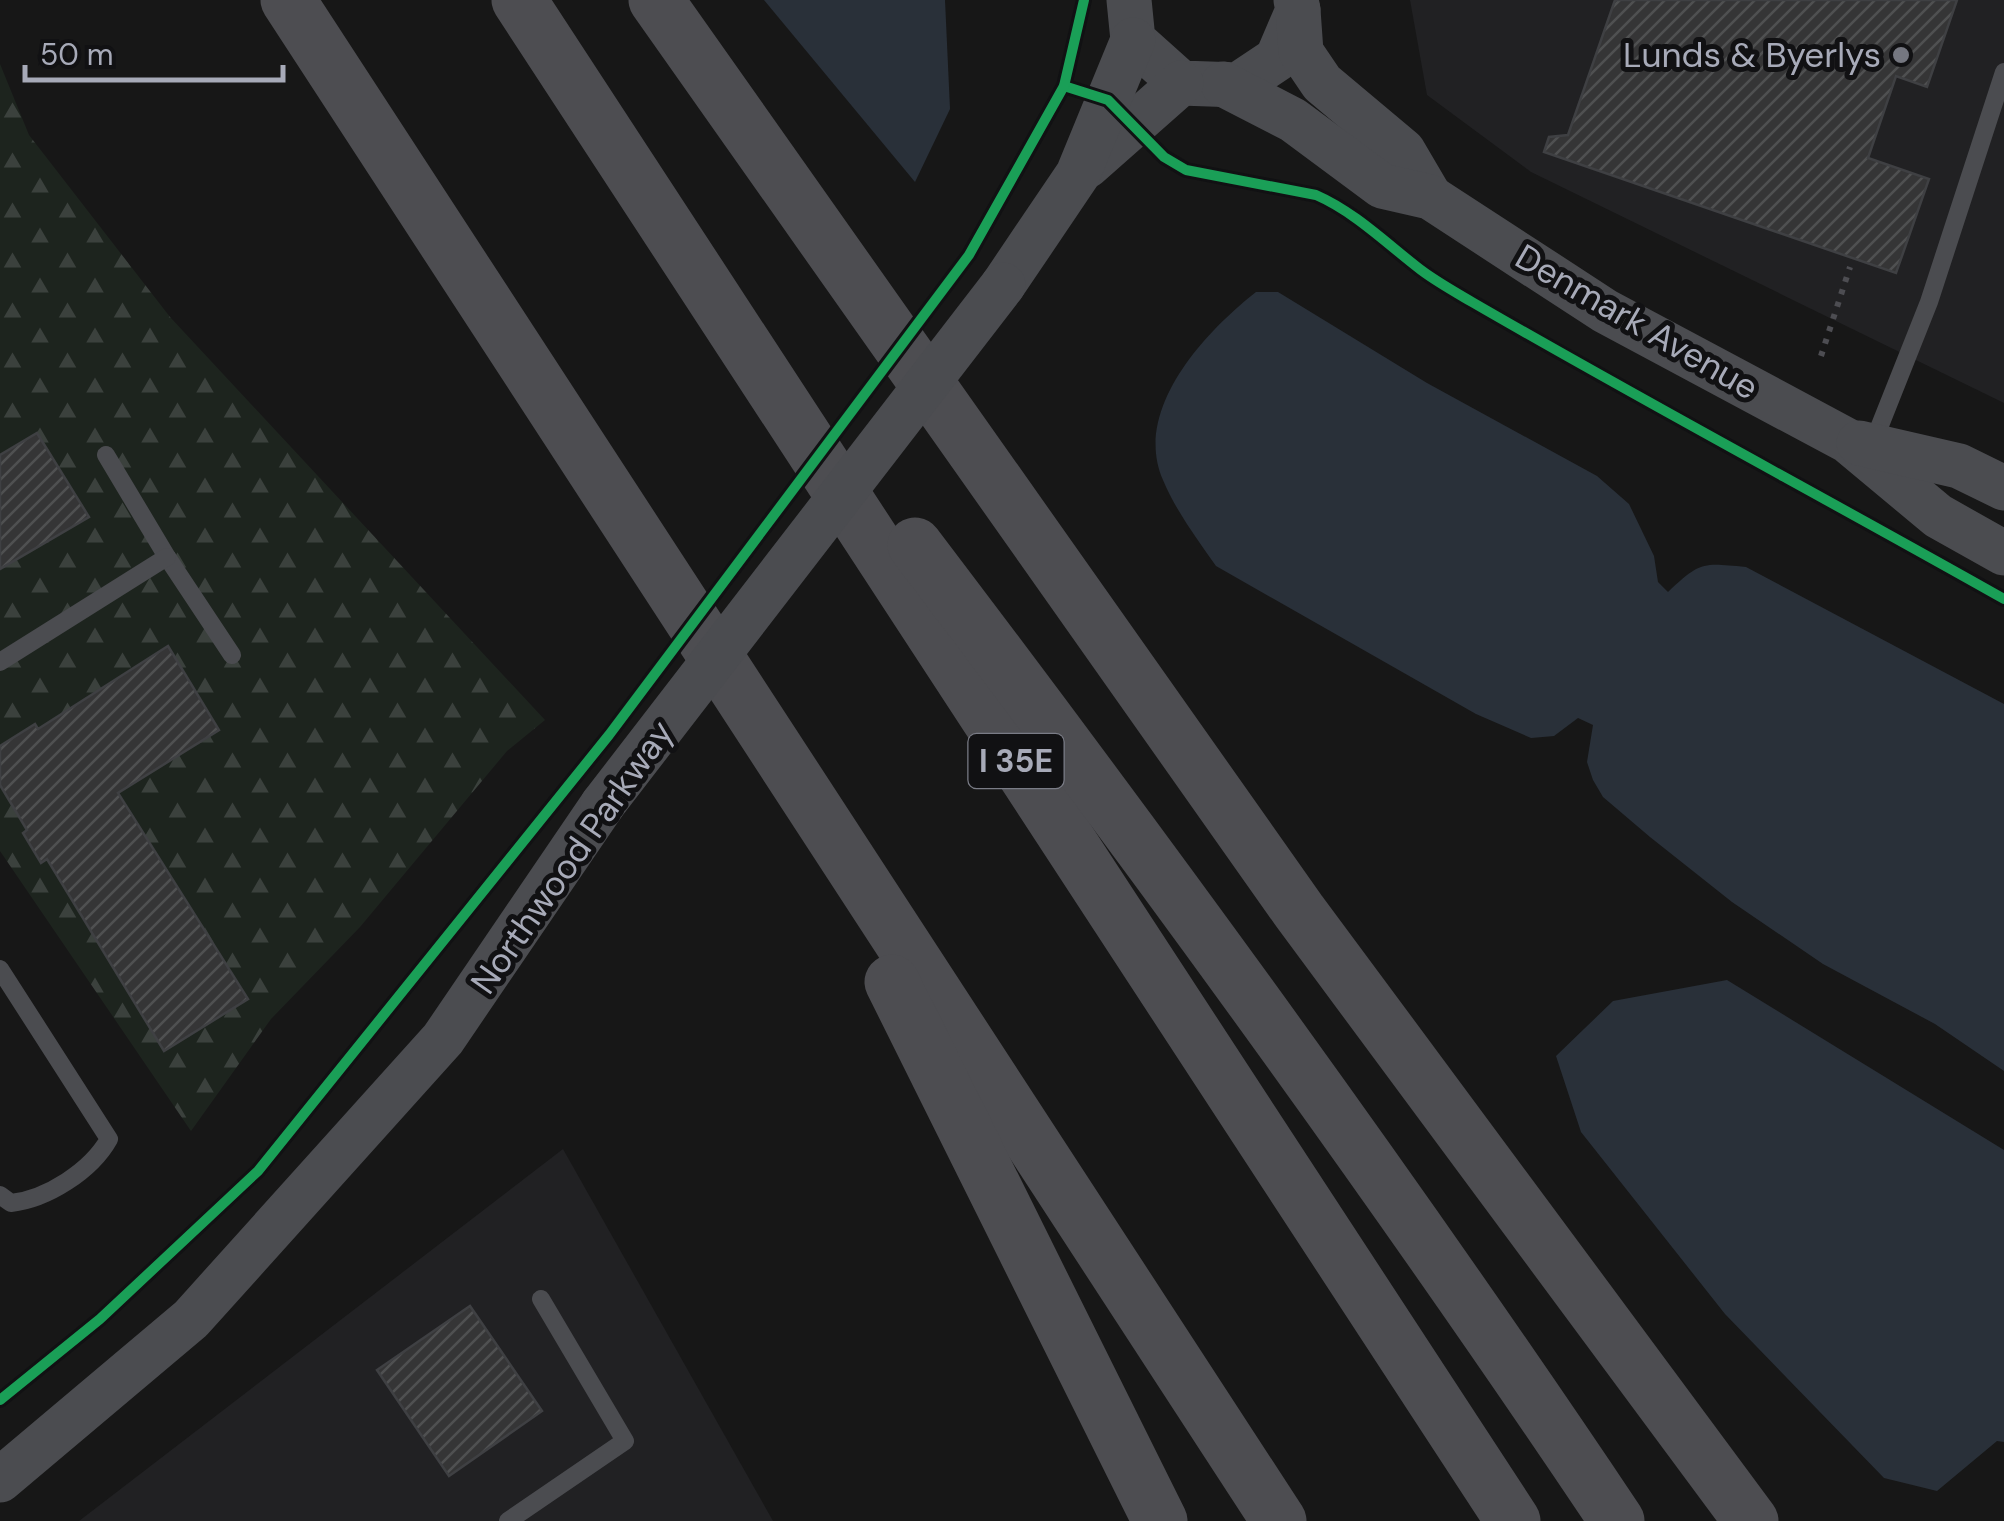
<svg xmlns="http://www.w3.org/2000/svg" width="2004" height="1521" font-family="'DM Sans',sans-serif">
<defs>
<pattern id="forest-firs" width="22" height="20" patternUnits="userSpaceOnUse" patternTransform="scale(2.5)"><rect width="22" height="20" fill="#1d241e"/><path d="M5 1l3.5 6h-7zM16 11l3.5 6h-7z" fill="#3b413d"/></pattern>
<pattern id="building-hatch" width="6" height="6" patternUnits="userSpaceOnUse" patternTransform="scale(2.5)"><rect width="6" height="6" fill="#353536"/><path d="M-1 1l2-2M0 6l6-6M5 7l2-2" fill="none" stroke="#4f5051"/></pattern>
</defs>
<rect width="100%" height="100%" fill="#171717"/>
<g fill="#212123">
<path d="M1410 0H2004V403L1531 172 1427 95Z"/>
<path d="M563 1149 773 1521H79Z"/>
</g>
<path fill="url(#forest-firs)" d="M0 64 29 135 170 317 545 720 507 751 360 927 271 1019 191 1131 0 851Z"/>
<g fill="#293039">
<path d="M764 0H945L950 109 915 182Z"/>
<path d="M1256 292H1278L1427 383 1597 476 1629 504 1654 556 1658 582 1668 592C1701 561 1702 563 1746 567L2004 704V1071L1935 1024 1823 964 1732 902 1650 837 1603 797 1593 780 1587 762 1593 725 1578 718 1554 736 1531 738 1476 714 1216 566C1197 539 1176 511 1163 480 1132 410 1205 332 1256 292Z"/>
<path d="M1727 980 2004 1150V1442L1997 1441 1937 1491 1884 1478 1725 1314 1581 1132 1556 1056 1613 1001Z"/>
</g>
<g fill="url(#building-hatch)" stroke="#3f4043" stroke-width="2.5">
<path d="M1615 0H1957L1927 87 1896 76 1868 158 1929 179 1896 273 1544 152 1549 137 1568 135Z"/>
<path d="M37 433 89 517 0 569V455Z"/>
<path d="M168 646 219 730 118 793 248 999 164 1051 47 859 41 863 23 833 27 830 0 785V746L35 724 38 729Z"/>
<path d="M470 1306 542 1411 449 1476 377 1370Z"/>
</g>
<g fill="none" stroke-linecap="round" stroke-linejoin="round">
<path stroke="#4d4d52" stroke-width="6" stroke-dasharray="5 8" stroke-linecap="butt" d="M1821 356 1850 267"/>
<g stroke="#4b4c50" stroke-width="18">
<path d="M1873 443 1929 302 2004 72"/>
<path d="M106 455 167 557 232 655"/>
<path d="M0 662 167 557"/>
<path d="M0 969 109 1139C91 1171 47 1199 11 1203L0 1195"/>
<path d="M508 1521 625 1441 541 1299"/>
</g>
<g stroke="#4b4c50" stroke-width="45">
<path d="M1129 0 1133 40 1181 83 1238 85 1277 59 1298 10 1296 0"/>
<path d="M1298 10 1301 52 1322 83 1403 151 1430 197"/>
<path d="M1223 84 1293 120 1382 186 1430 197 1605 311 1848 441 1938 516 2004 553"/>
<path d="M1087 166 1181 83"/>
<path d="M1003 285 1078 174 1133 40"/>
<path d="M1859 443 1959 466 2004 488"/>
<path d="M0 1480 191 1319 443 1039 603 804"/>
</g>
<g stroke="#4d4d51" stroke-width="55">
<path d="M288 0 1279 1521"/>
<path d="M519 0 1513 1521"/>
<path d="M656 0 1299 911 1751 1521"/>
<path d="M915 545C1157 864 1394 1188 1617 1521"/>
<path d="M892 982 1160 1521"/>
</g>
<path stroke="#4b4c50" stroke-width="45" d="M603 804 1003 285"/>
<defs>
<g id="cycleway">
<path d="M1064 86 1108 100 1164 157 1186 170 1316 195C1355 212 1387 244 1421 270 1437 282 1455 292 1472 302 1648 404 1827 499 2004 599"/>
<path d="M0 1400 100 1319 258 1171 609 735 969 255 1064 86 1084 0"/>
</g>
</defs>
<use href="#cycleway" stroke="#111113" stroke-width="16"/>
<use href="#cycleway" stroke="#1a9f57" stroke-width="10"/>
</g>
<circle fill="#757780" stroke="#111113" stroke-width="4" cx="1901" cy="55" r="10"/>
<g text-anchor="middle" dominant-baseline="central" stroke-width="10" stroke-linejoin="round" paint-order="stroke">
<rect fill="#111113" stroke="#7a7c86" stroke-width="2.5" x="968.5" y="734" width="95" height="54" rx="8"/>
<g font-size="32" font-weight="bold" fill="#a7aab8">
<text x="1016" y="761">I 35E</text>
</g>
<g font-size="35" fill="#a7aab8" stroke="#111113" text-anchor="end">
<text x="1881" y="55">Lunds &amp; Byerlys</text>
</g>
<g font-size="35" fill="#a7aab8" stroke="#111113">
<text transform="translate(1637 322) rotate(30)">Denmark Avenue</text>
<text transform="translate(572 857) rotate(-55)">Northwood Parkway</text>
</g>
</g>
<path d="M25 65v15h258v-15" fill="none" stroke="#a7aab8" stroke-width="5"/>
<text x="40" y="65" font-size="30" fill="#a7aab8" stroke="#111113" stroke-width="8" paint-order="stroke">50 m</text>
</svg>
